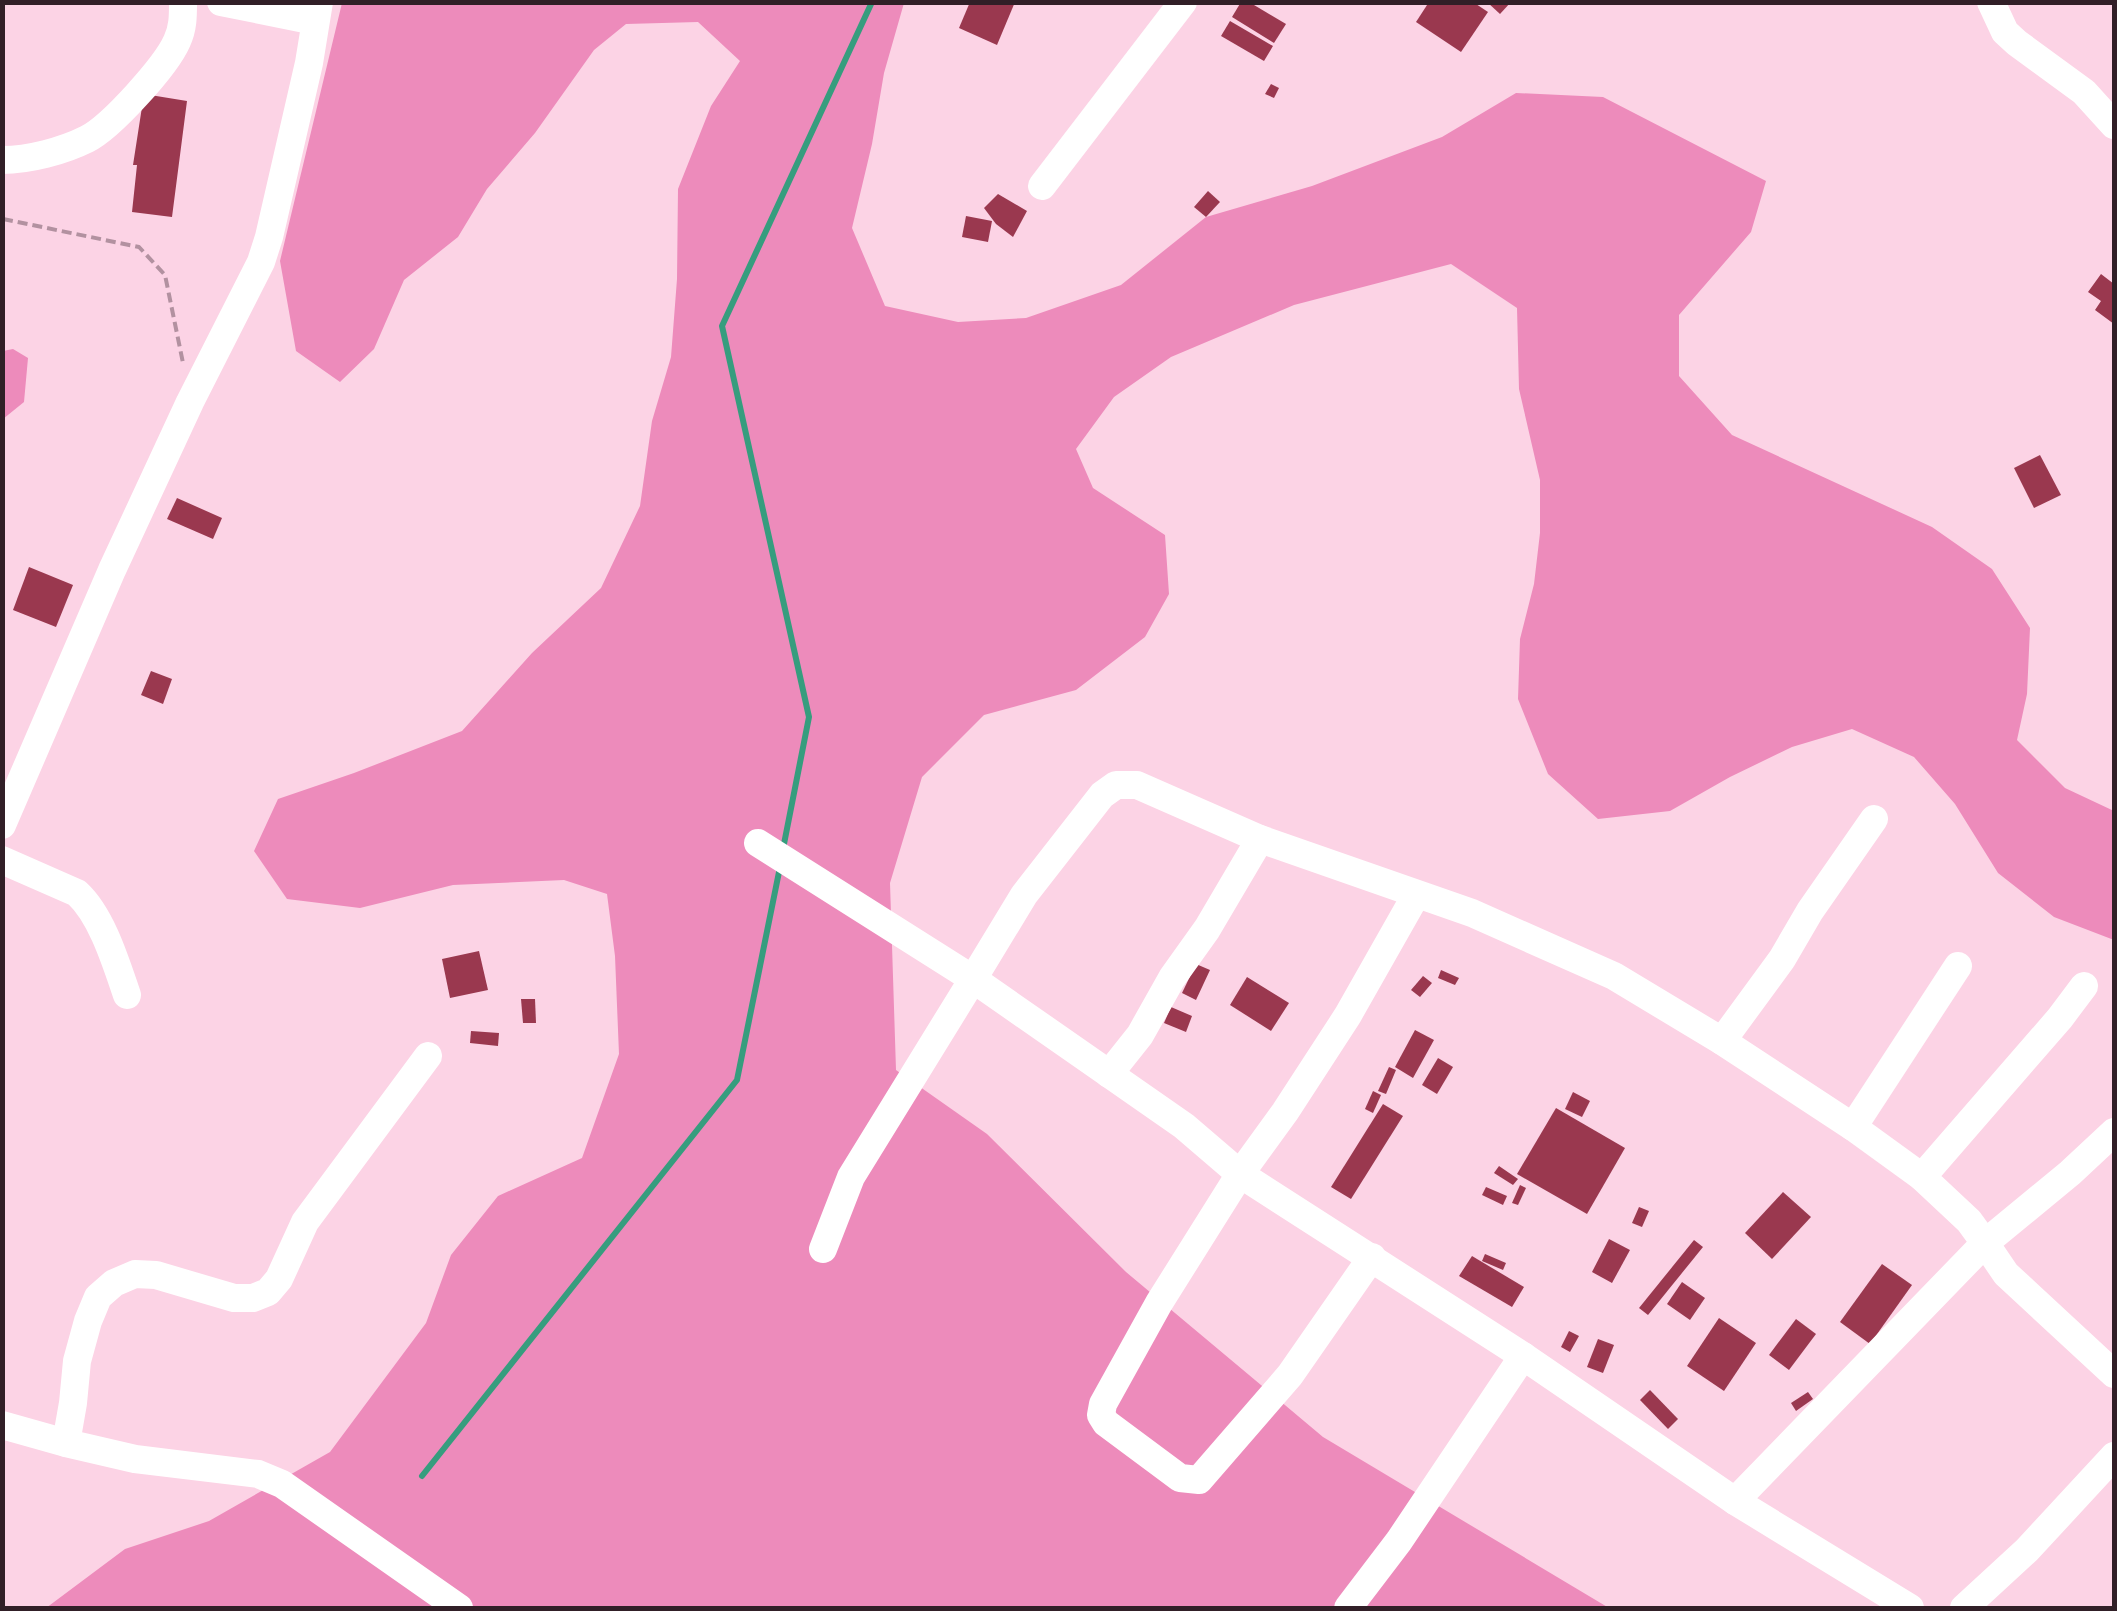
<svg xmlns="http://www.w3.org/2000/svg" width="2117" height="1611" font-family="'Libre Baskerville',serif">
<rect width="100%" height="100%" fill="#fcd3e5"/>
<g fill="#ed8bbb">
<path d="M342 3H904L884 73 872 144 852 228 885 306 958 322 1026 318 1121 285 1206 217 1312 186 1442 137 1516 93 1603 97 1766 181 1751 232 1679 315V376L1732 435 1932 527 1992 569 2030 628 2027 694 2017 740 2065 788 2114 811V940L2054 917 1998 873 1955 804 1914 757 1852 729 1792 747 1730 777 1670 811 1598 819 1548 774 1518 699 1520 639 1534 584 1540 533V480L1519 389 1517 308 1451 264 1294 305 1171 357 1114 397 1076 449 1093 488 1165 535 1169 594 1145 637 1076 690 984 715 922 777 890 883 896 1070 987 1134 1126 1272 1323 1437 1609 1608H46L125 1549 209 1521 330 1452 426 1323 451 1255 498 1196 582 1158 619 1054 615 956 607 894 564 880 453 885 360 908 287 899 254 851 278 799 354 773 462 731 532 653 601 588 640 506 652 421 671 357 677 279 678 189 711 106 740 61 698 22 626 24 594 50 535 133 487 189 458 237 404 280 374 349 340 382 296 351 280 261Z"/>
<path d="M13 349 28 358 24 402 3 419V351Z"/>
</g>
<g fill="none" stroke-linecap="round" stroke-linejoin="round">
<g stroke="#369d7e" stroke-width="6">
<path d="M783 849 809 717 722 326 872 2"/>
<path d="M422 1476 737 1080 780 867"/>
</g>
</g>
<g fill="#9a384f">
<path d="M970 2H1015L997 45 959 28Z"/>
<path d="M1241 2H1249L1286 24 1274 43 1232 17Z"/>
<path d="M1429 2H1473L1488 12 1461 52 1416 22Z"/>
<path d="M1487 2H1511L1500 14Z"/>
<path d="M1230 21 1273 46 1264 61 1221 36Z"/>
<path d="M1271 84 1279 88 1274 98 1265 94Z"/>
<path d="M144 94 187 101 172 217 132 212 137 165H133Z"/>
<path d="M1208 191 1220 202 1206 217 1194 207Z"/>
<path d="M998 194 1027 211 1013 237 996 224 984 208Z"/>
<path d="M966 216 992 221 988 242 962 237Z"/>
<path d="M2101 274 2114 284V324L2095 310 2101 301 2088 292Z"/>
<path d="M2040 455 2061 495 2034 508 2014 468Z"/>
<path d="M177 498 222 518 213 539 167 519Z"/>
<path d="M29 567 73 585 56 627 13 610Z"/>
<path d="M151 671 172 679 163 704 141 695Z"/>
<path d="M479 951 488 990 450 998 442 959Z"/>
<path d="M1196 964 1210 970 1196 1000 1182 993Z"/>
<path d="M1441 970 1459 978 1455 985 1438 978Z"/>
<path d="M1423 976 1432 983 1420 997 1411 990Z"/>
<path d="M1247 977 1289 1003 1271 1031 1230 1005Z"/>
<path d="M521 999H535L536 1023H523Z"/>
<path d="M1171 1007 1192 1016 1186 1032 1164 1023Z"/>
<path d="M1415 1030 1434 1040 1413 1078 1395 1067Z"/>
<path d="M471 1031 499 1033 498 1046 470 1043Z"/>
<path d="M1438 1058 1453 1067 1437 1094 1422 1085Z"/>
<path d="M1389 1067 1396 1070 1386 1094 1378 1091Z"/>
<path d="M1373 1091 1381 1095 1373 1113 1365 1109Z"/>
<path d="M1573 1092 1590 1101 1582 1117 1565 1109Z"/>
<path d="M1383 1104 1403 1116 1351 1199 1331 1187Z"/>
<path d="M1556 1108 1625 1148 1587 1214 1517 1174Z"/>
<path d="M1499 1166 1518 1179 1513 1185 1494 1173Z"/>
<path d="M1520 1185 1526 1188 1518 1205 1512 1203Z"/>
<path d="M1486 1187 1507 1196 1503 1205 1482 1195Z"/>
<path d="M1783 1192 1811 1217 1772 1259 1745 1233Z"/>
<path d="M1639 1207 1649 1211 1642 1227 1632 1223Z"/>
<path d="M1609 1239 1630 1250 1612 1283 1592 1272Z"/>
<path d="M1694 1240 1703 1247 1648 1315 1639 1308Z"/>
<path d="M1485 1254 1506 1263 1503 1270 1482 1261Z"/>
<path d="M1472 1256 1524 1287 1512 1307 1459 1276Z"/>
<path d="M1882 1264 1912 1285 1870 1344 1840 1322Z"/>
<path d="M1682 1282 1705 1298 1690 1320 1667 1304Z"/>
<path d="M1719 1318 1756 1343 1724 1391 1687 1366Z"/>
<path d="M1796 1319 1816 1334 1789 1370 1769 1355Z"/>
<path d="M1569 1331 1579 1336 1570 1352 1561 1347Z"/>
<path d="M1598 1339 1614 1345 1603 1373 1587 1367Z"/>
<path d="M1650 1390 1678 1419 1668 1429 1640 1400Z"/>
<path d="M1808 1392 1813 1399 1796 1411 1791 1403Z"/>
</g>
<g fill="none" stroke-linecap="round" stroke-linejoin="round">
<path stroke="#b291a0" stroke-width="4" stroke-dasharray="10 5" stroke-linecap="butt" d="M3 219 139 247 165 275 183 363"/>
<g stroke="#fff" stroke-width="28">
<path d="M221 2 315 21"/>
<path d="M1991 2 2005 32 2017 43 2084 92 2114 125"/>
<path d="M2 160C29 160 63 151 87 139 111 127 166 66 177 41 183 28 183 17 183 2"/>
<path d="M1042 186 1183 2"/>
<path d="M2 825 112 570 190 402 261 262 269 237 309 63 319 2"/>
<path d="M758 843 973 979 851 1177 823 1249"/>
<path d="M2 860 77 893C102 916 116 963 127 995"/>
<path d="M1722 1041 1614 976 1472 913 1260 839 1137 785H1116L1102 795 1024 895 973 979 1184 1126 1240 1174 1523 1356 1735 1501 1910 1608"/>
<path d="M1109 1074 1140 1035 1172 978 1207 929 1260 839"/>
<path d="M1853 1127 1722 1041 1782 959 1810 911 1874 819"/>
<path d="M2114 1132 2070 1173 1985 1243 2006 1274 2114 1374"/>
<path d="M1922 1177 1853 1127 1958 966"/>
<path d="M1372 1257 1290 1375 1199 1480 1180 1478 1106 1423 1101 1415 1103 1404 1159 1303 1240 1174 1285 1112 1348 1015 1416 895"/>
<path d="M2 1425 66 1443 135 1459 258 1474 282 1484 459 1608"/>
<path d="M66 1443 73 1403 77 1361 88 1321 98 1297 114 1283 135 1274 156 1275 234 1298H253L268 1292 279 1279 305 1222 428 1056"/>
<path d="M1735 1501 1985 1243 1969 1221 1922 1177 2060 1018 2084 986"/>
<path d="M1348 1608 1399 1541 1523 1356"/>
<path d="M1964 1608 2027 1550 2114 1456"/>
</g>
</g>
<rect width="2117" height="1611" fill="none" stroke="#311f27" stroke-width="10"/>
</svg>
